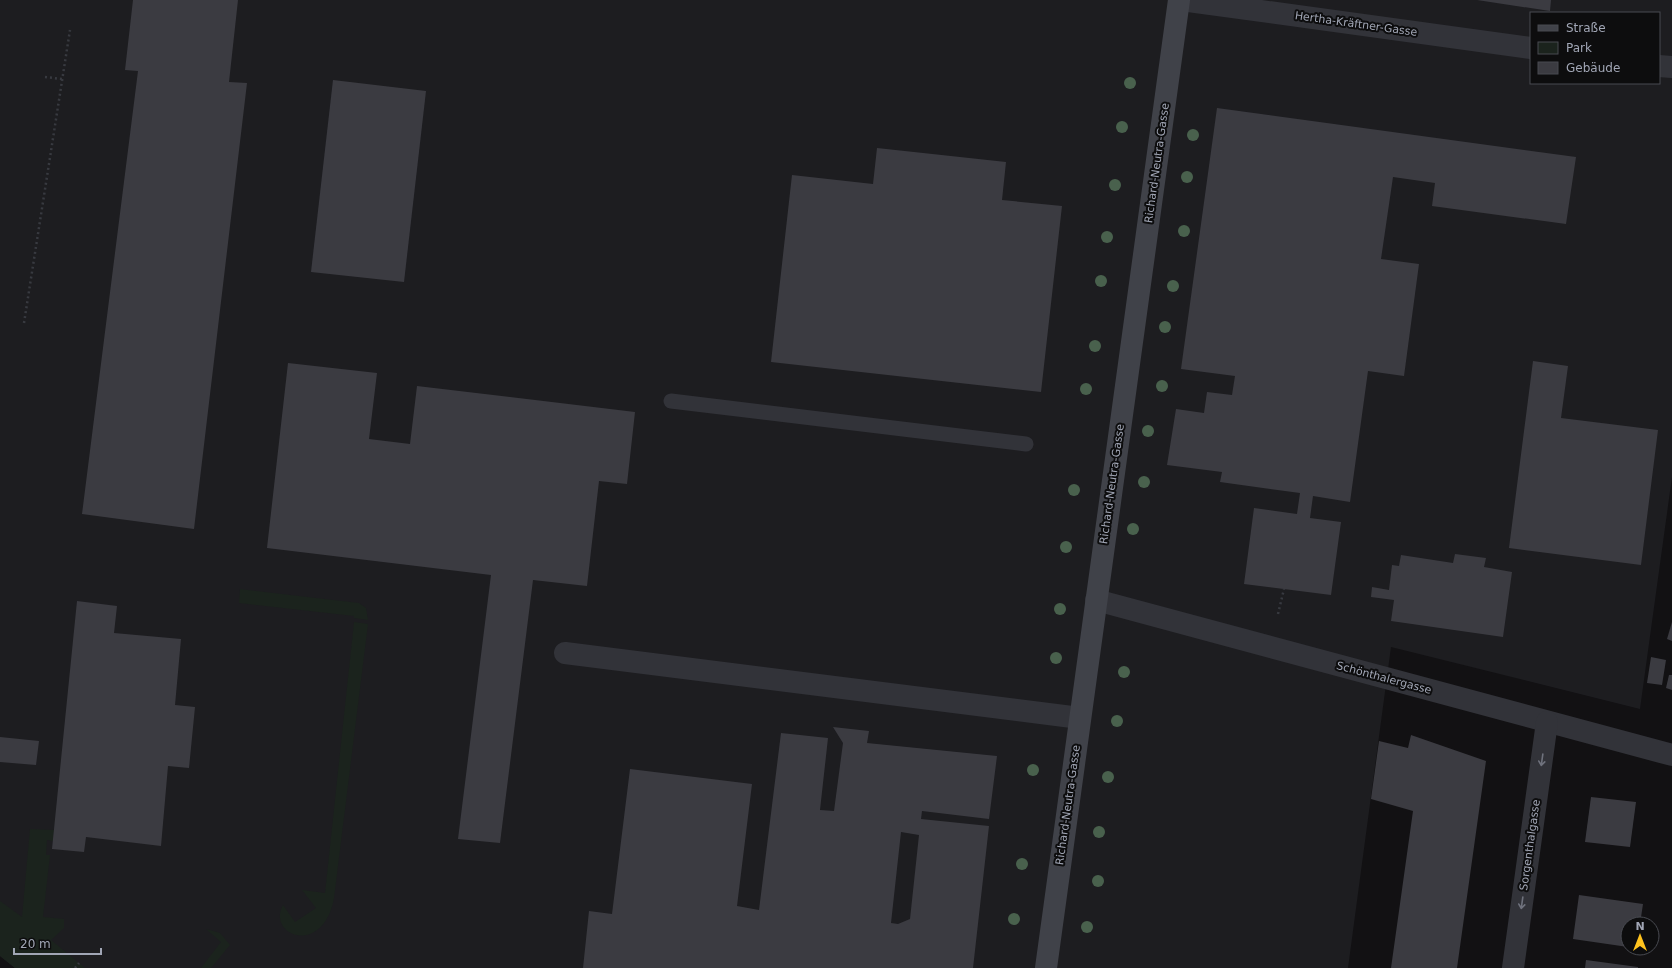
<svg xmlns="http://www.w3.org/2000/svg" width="1672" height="968" font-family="'DejaVu Sans',sans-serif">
<rect width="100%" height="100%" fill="#121113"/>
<path fill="#1d1d20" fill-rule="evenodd" d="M0 0H1672V477L1640 709 1391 647 1348 968H15L0 956ZM1531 13H1659V83H1531Z"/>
<g fill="#1b231d">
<path d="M240 589 359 603 366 608 368 620 354 618V616L239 603Z"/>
<path d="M354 622 368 624 334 898C323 958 266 935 283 905L295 922 316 908 302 890 325 893Z"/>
<path d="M30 829 54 830 53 841 47 840 46 855H50L43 917 64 919V928L51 940 85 968H15L0 956V901L22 917Z"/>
<path d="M206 929 220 933 230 945 211 968H201L221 942Z"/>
</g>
<g fill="#3b3b41" fill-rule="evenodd">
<path d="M133 0H238L229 82 247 83 194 529 82 514 138 71 125 70Z"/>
<path d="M1477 0H1551L1550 11Z"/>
<path d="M333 80 426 91 404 282 311 272Z"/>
<path d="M1217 108 1576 157 1566 224 1432 206 1435 183 1393 177 1381 259 1419 264 1404 376 1368 371 1350 502 1313 496 1310 518 1341 522 1331 595 1244 584 1254 508 1297 514 1300 493 1220 482 1222 472 1167 465 1176 409 1204 413 1207 392 1232 395 1235 376 1181 369Z"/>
<path d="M877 148 1006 162 1002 200 1062 206 1041 392 771 362 792 175 873 184Z"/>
<path d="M1533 361 1568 366 1561 418 1658 430 1641 565 1509 548Z"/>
<path d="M288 363 377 373 369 439 410 444 417 386 635 412 627 484 599 481 587 586 533 580 500 843 458 839 491 575 267 548Z"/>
<path d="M1455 554 1486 558 1484 567 1512 572 1503 637 1391 621 1394 600 1371 597 1372 587 1389 590 1392 565 1399 566 1401 555 1453 563Z"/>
<path d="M77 601 117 606 114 633 181 639 175 705 195 707 189 768 168 766 161 846 86 837 84 852 52 849Z"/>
<path d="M1672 622V641L1667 639Z"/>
<path d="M1651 657 1666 660 1662 685 1647 683Z"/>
<path d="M1669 675H1672V690L1666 688Z"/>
<path d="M833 727 869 731 867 743 997 756 989 819 922 811 921 819 989 826 973 968H583L589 911 612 914 630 769 752 784 737 906 759 910 781 733 828 738 820 810 834 811 843 743ZM901 832 919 835 910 919 898 924 891 923Z"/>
<path d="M1411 735 1486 761 1457 968H1391L1413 811 1371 799 1379 741 1408 748Z"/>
<path d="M0 737 39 741 36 765 0 762Z"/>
<path d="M1591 797 1636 802 1630 847 1585 842Z"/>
<path d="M1579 895 1643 904 1640 924H1628V947L1573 939Z"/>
<path d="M1586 960 1638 967V968H1585Z"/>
</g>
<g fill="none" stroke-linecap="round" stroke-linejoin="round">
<g stroke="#383a40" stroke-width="2.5" stroke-dasharray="2 3" stroke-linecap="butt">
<path d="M45 77 62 79"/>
<path d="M24 323 70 30"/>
<path d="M1278 614 1284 589"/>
<path d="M75 968 79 963"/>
</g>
<path stroke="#323339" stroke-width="15" d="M671 401 1026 444"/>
<g stroke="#323339" stroke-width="22">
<path d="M1181 0 1531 48"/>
<path d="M1659 66 1672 67"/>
<path d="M1096 600 1672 755"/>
<path d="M565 653 1080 718"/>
<path d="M1513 968 1547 722"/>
</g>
<path stroke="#404249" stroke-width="22" d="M1046 968 1179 0"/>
</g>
<g fill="#49614d">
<circle cx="1130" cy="83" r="6"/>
<circle cx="1122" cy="127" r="6"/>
<circle cx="1193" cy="135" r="6"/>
<circle cx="1187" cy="177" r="6"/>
<circle cx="1115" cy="185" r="6"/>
<circle cx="1184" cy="231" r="6"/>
<circle cx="1107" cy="237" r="6"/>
<circle cx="1101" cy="281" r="6"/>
<circle cx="1173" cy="286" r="6"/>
<circle cx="1165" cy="327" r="6"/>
<circle cx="1095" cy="346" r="6"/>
<circle cx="1162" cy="386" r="6"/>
<circle cx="1086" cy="389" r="6"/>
<circle cx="1148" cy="431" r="6"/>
<circle cx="1144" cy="482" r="6"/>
<circle cx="1074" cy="490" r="6"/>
<circle cx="1133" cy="529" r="6"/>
<circle cx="1066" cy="547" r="6"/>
<circle cx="1060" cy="609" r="6"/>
<circle cx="1056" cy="658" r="6"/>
<circle cx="1124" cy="672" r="6"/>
<circle cx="1117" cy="721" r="6"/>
<circle cx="1033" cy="770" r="6"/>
<circle cx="1108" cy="777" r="6"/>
<circle cx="1099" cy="832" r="6"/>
<circle cx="1022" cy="864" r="6"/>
<circle cx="1098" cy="881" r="6"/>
<circle cx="1014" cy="919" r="6"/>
<circle cx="1087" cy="927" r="6"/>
</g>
<defs><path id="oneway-shaft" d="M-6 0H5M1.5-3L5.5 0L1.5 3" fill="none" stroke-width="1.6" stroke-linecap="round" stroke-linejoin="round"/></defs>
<g stroke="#6f727d">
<use href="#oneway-shaft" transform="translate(1542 760) rotate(98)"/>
<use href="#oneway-shaft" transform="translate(1522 903) rotate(98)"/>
</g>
<g text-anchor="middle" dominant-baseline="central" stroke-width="4" stroke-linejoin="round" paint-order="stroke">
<g font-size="11" fill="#a1a6b5" stroke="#0d0d0e">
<text transform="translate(1356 24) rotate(8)">Hertha-Kräftner-Gasse</text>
<text transform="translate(1157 163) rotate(-82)">Richard-Neutra-Gasse</text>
<text transform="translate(1112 484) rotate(-82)">Richard-Neutra-Gasse</text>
<text transform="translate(1384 678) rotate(15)">Schönthalergasse</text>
<text transform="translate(1068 805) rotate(-82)">Richard-Neutra-Gasse</text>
<text transform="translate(1530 845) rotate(-82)">Sorgenthalgasse</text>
</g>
</g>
<rect x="1530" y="12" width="130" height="72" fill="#0d0d0e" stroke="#484a51"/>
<rect x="1538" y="25" width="20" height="6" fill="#404249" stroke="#484a51"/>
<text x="1566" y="32" font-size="12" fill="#a1a6b5">Straße</text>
<rect x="1538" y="42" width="20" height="12" fill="#1b231d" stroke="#484a51"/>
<text x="1566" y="52" font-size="12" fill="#a1a6b5">Park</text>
<rect x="1538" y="62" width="20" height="12" fill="#3b3b41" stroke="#484a51"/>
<text x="1566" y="72" font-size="12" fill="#a1a6b5">Gebäude</text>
<g transform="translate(1640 936)"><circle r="19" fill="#0d0d0e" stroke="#484a51"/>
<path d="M0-3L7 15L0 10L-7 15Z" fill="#ffc31e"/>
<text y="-6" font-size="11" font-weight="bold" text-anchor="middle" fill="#a1a6b5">N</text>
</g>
<path d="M14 948v6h87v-6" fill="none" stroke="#a1a6b5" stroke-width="2"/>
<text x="20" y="948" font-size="12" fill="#a1a6b5" stroke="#0d0d0e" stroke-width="3" paint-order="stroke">20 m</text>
</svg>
